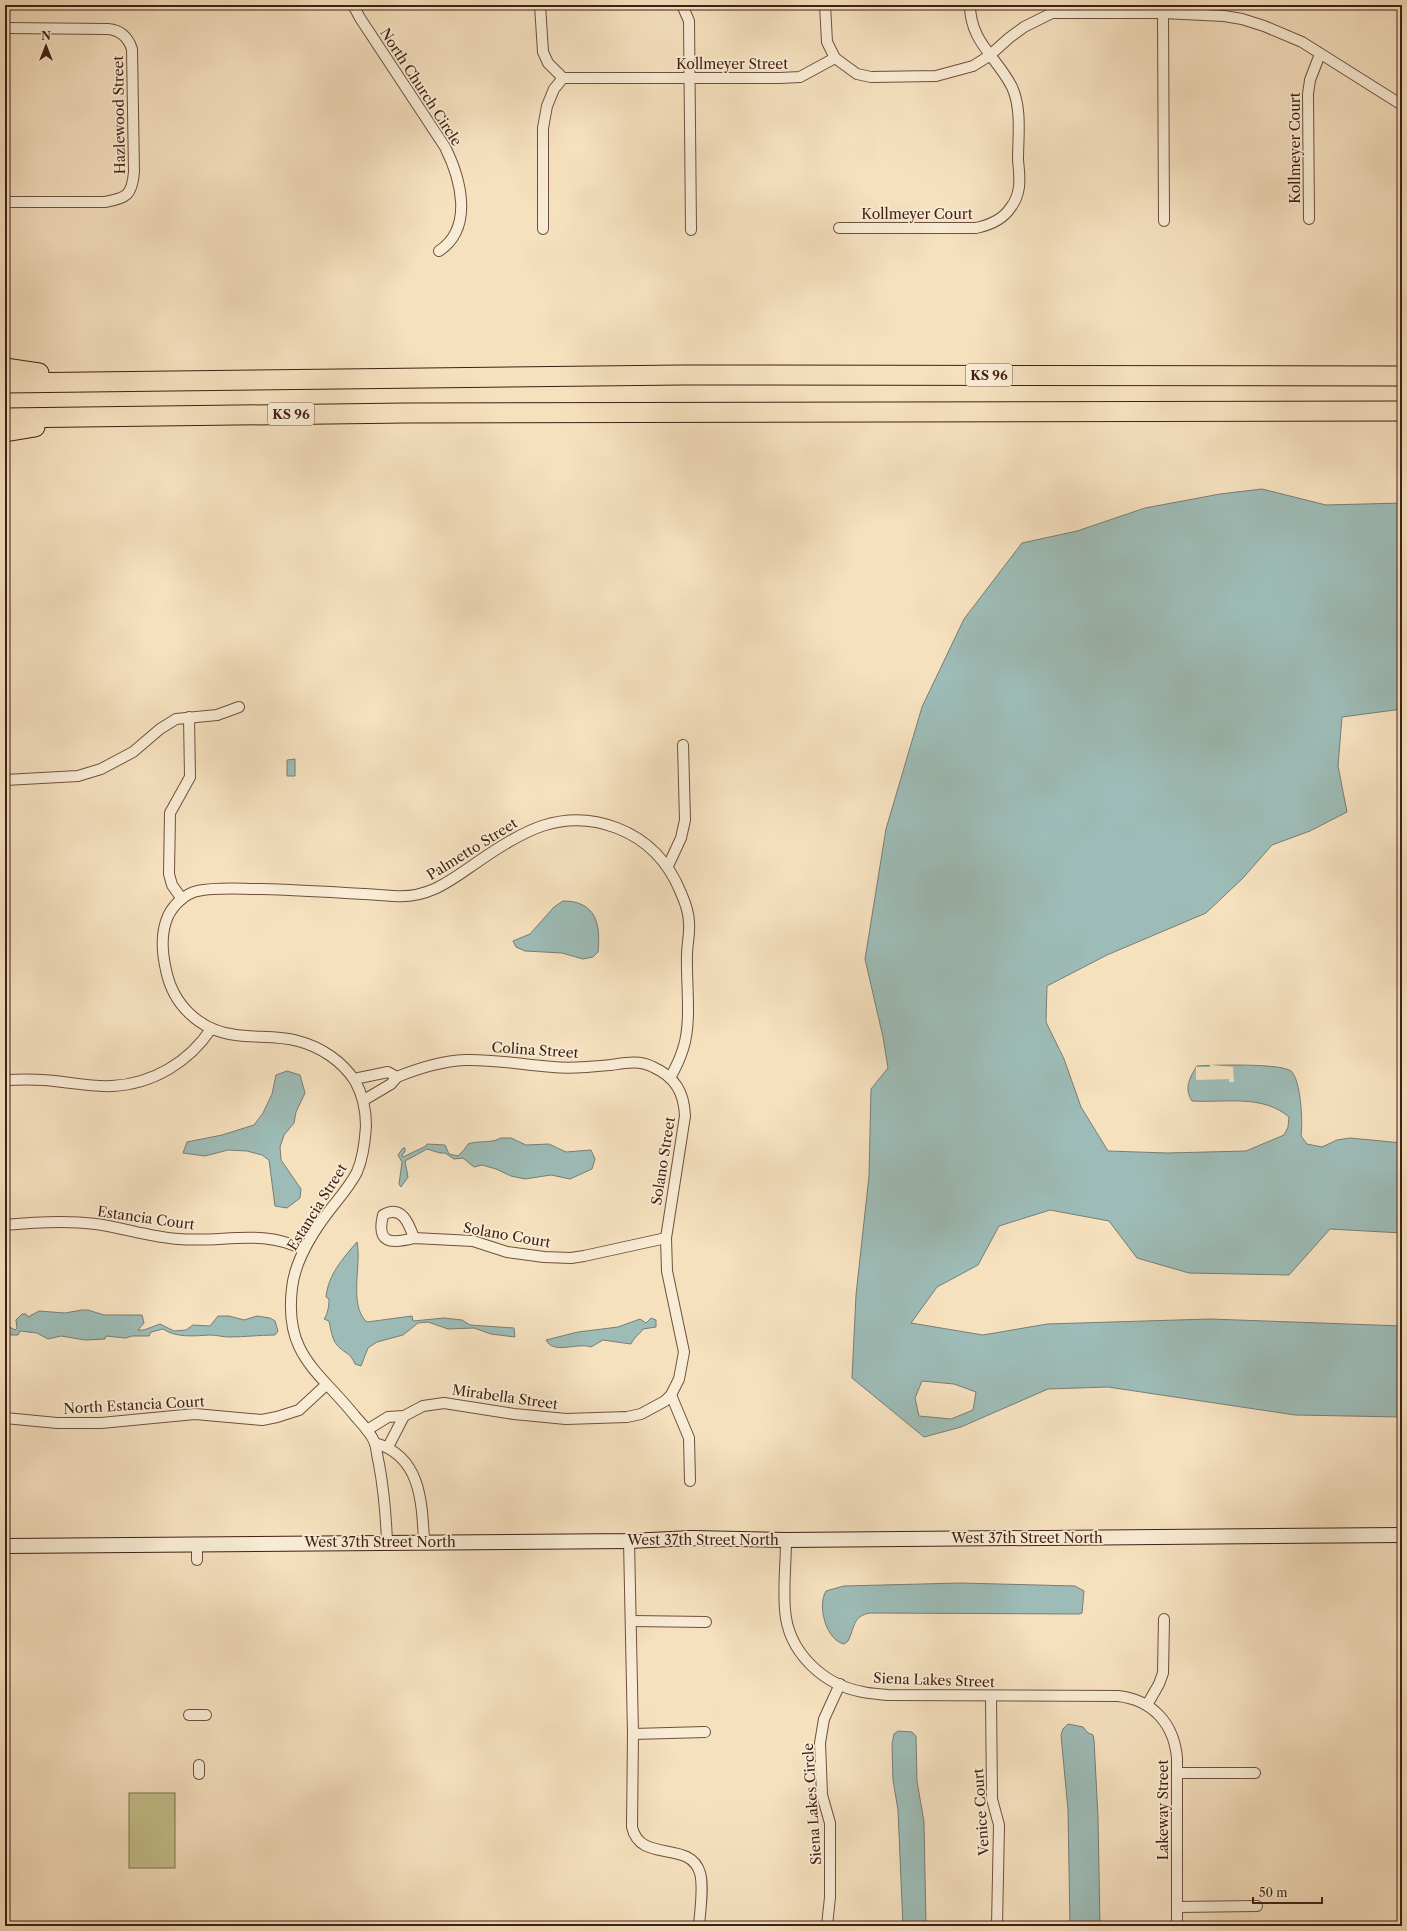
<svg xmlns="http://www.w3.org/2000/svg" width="1407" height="1931" font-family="'Libre Caslon Text',serif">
<rect width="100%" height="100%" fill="#f6e1bf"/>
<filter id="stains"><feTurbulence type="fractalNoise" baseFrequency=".005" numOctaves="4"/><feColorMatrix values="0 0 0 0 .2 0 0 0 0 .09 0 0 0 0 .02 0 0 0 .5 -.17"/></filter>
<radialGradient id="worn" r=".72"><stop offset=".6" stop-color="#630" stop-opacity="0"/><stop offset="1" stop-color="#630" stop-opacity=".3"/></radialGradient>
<rect fill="#c4c08c" stroke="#827050" x="129" y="1793" width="46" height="75"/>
<g fill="#9dbcb7" stroke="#787d75" fill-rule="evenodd">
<path d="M1262 489 1326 505 1402 503V709L1342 717 1338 766 1347 812 1310 831 1272 845 1243 878 1206 913 1107 955 1047 986 1046 1022 1064 1059 1081 1107 1108 1151 1167 1153 1246 1151 1284 1135 1288 1127 1289 1117C1262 1094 1225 1103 1192 1101 1184 1089 1189 1078 1197 1066 1211 1065 1281 1063 1291 1071 1301 1080 1303 1122 1301 1136L1307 1144 1322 1147 1337 1140 1350 1138 1402 1143V1233L1330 1229 1289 1275 1189 1273 1137 1258 1109 1221 1050 1210 999 1226 978 1265 937 1287 911 1323 983 1335 1047 1324 1210 1319 1402 1326V1417L1295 1415 1108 1387 1048 1389 961 1427 924 1437 852 1378 856 1295 869 1176 871 1089 888 1068 883 1037 865 959 886 829 922 707 964 619 1022 543 1077 531 1145 508 1220 494ZM922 1381 954 1384 976 1392 973 1410 951 1419 919 1416 915 1398Z"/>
<path d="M295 759V776H287V760Z"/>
<path d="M563 901C596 901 601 924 598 952L593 957 583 959 562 953 525 951 516 947 513 941 530 934 554 907Z"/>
<path d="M287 1071 300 1075 305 1093 296 1112 294 1123 284 1135 280 1147 281 1160 301 1189 300 1198 287 1208 275 1206 269 1160 262 1155 247 1151 228 1150 205 1156 183 1153 187 1142 222 1135 254 1125 263 1113 272 1094 276 1075Z"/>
<path d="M501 1138H511L526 1145 549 1144 566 1152 591 1150 595 1159 592 1169 570 1179 551 1175 525 1179 511 1176 496 1169 482 1165 474 1167 463 1158 454 1159 445 1153H440L427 1149 405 1161 408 1177 401 1187 399 1184 402 1162 398 1155 403 1148H405V1152L402 1155 403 1157 426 1146 427 1144 445 1145 449 1154 458 1156 464 1150 468 1144C479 1140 490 1144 501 1138Z"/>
<path d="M357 1242C362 1264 348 1306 367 1322L412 1316 413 1321 444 1318 462 1320 470 1325 514 1328 515 1337 491 1334 474 1328 448 1329 428 1322 418 1323 403 1335 377 1342 368 1348 361 1366 355 1364C350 1353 348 1355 340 1348 332 1342 331 1330 329 1321L324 1319C328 1314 329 1305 329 1299L326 1297C328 1275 343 1258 357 1242Z"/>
<path d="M82 1310H88L104 1315H142L144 1323 138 1330H144L160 1324 174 1331 186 1330 193 1325 210 1326 218 1316H229L244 1320 257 1316 270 1318 275 1321 278 1331 275 1335C260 1335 244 1337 229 1337 223 1337 216 1335 210 1335 195 1336 176 1338 163 1329L151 1332 149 1336H132L126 1338 106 1336 105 1339 85 1340 61 1336 48 1339 37 1333 20 1331 18 1335H11L5 1330V1316L8 1320V1326L15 1330 17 1328 16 1320 22 1314H26L28 1317 39 1311 65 1313Z"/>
<path d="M651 1318 656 1320V1327L643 1329C639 1335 635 1336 631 1344L603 1340 591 1347C578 1342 553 1355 546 1340L578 1332 618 1327 640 1319 646 1323Z"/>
<path d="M960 1583 1075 1586 1084 1591 1082 1613 1079 1614 870 1613C852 1616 855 1628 848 1641L844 1644C826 1640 817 1606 826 1591L844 1586Z"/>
<path d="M1068 1724 1083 1727 1088 1733 1093 1735 1094 1740 1098 1817 1100 1926H1070L1068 1810 1061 1735 1063 1729Z"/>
<path d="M898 1731 912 1732 916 1736 917 1781 924 1822 926 1926H903L898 1810 893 1780 892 1744 894 1734Z"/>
</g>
<path fill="#f6e1bf" d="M1210 1063 1212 1065 1233 1067 1234 1082H1229V1079L1196 1080V1067H1210Z"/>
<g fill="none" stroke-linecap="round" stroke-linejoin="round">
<defs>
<g id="street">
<path d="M353 5 360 18 445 147C461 179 474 228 439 251"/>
<path d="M540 5 543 52 548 63 563 78"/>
<path d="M682 5 689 21 691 230"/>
<path d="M825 5 827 42 835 58"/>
<path d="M1163 13 1164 221"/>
<path d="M5 28 108 29C120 30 128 37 132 49L134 172C132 195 127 198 105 202H5"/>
<path d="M563 78H780L800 77 835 58 857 74 871 77 936 76 973 66 989 56 1009 38 1024 27 1052 13H1163L1224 16 1242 19 1264 26 1302 42 1402 105"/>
<path d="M1309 219 1308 94 1310 80 1320 54"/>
<path d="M839 228H976C990 225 1003 220 1011 207 1015 202 1018 194 1019 187 1020 178 1019 169 1018 160 1018 137 1022 109 1012 87 997 57 970 42 970 5"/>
<path d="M543 229V128L547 106 554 89 563 78"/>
<path d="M5 780 78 776 101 769 133 752 160 729 176 719 217 715 239 707"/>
<path d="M668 866 681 838 685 820 683 745"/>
<path d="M182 899 172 885 169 874 170 813 190 777 189 717"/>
<path d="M354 1079 388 1072 397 1077 391 1084 364 1100"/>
<path d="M5 1080C25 1079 44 1079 63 1082 79 1084 96 1087 112 1086 153 1084 189 1062 211 1029"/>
<path d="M5 1225C35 1222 66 1220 96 1224 124 1228 151 1237 179 1239 223 1243 263 1228 304 1250"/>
<path d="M414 1238C391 1244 376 1244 383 1215 402 1204 409 1224 414 1238L473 1241 507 1252 544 1257 571 1258 584 1256 666 1238"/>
<path d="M671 1395 689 1438 690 1481"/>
<path d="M5 1418 57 1423H101L195 1414 262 1420 277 1417 299 1410 326 1385"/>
<path d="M367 1430 388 1417 404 1416 423 1406 444 1403 514 1414 566 1419 627 1417 641 1414 665 1401 671 1395 679 1379 684 1352 667 1271 666 1238 685 1116C684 1092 675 1077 653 1067 639 1060 625 1063 611 1065 591 1067 572 1069 553 1067 524 1065 494 1059 465 1060 441 1061 419 1068 397 1077"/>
<path d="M375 1443C421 1456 422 1502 424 1542"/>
<path d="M388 1447 404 1416"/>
<path d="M786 1540C786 1563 783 1587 785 1610 788 1652 823 1685 863 1692 871 1694 880 1694 888 1695L1118 1696C1153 1700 1174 1724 1177 1758V1926"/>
<path d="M629 1541 633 1734 632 1827C640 1864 690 1839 700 1873 704 1887 700 1911 699 1926"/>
<path d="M387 1542C386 1516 384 1491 379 1464 377 1457 377 1448 374 1441 370 1432 362 1424 355 1416 318 1370 284 1355 292 1288 295 1260 313 1232 329 1211 339 1198 350 1186 357 1172 363 1158 365 1142 366 1126 366 1110 363 1095 355 1081 342 1061 321 1047 298 1041 278 1035 256 1038 236 1035 200 1031 173 1005 166 970 162 953 161 932 168 916 174 904 185 894 197 891 217 887 240 889 260 889 305 890 349 893 394 896 429 899 451 880 479 861 522 831 563 807 617 828 648 840 669 863 681 893 685 902 689 913 689 923 690 934 687 944 687 955 686 984 692 1022 683 1049 680 1059 675 1069 670 1078"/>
<path d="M197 1543V1560"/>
<path d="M632 1621 706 1622"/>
<path d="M991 1696 992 1799 999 1825 997 1926"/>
<path d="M1147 1705 1159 1684 1163 1673 1164 1619"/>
<path d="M189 1715H206"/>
<path d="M633 1734 705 1732"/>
<path d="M199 1765V1774"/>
<path d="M1177 1773H1255"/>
<path d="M1177 1907 1257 1906"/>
<path d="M827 1926 830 1897V1823L822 1795 820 1743 824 1719 840 1684"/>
</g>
<path id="secondary" d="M5 1546 629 1541 692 1538 786 1540 1402 1535"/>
<g id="highway">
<path d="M5 368 39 373"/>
<path d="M5 383 682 375 1402 376"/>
<path d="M5 418 406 413 1402 411"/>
<path d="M5 432 35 427"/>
</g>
</defs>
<use href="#street" stroke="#6e503e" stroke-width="12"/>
<use href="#secondary" stroke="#401f13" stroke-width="16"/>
<use href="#highway" stroke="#401f13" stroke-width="21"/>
<use href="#street" stroke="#f9ecd5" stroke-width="10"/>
<use href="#secondary" stroke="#f9ecd5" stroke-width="14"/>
<use href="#highway" stroke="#f6e1bf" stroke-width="19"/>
</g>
<g text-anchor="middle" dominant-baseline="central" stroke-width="3.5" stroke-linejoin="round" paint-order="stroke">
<g fill="#f9ecd5" stroke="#785c4d" stroke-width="1">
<rect x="966" y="364" width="46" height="22" rx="3"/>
<rect x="268" y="403" width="46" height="22" rx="3"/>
</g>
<g font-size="13" font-weight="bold" fill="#401f13">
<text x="989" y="375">KS 96</text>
<text x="291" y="414">KS 96</text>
</g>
<g font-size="14" fill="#401f13" stroke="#f9ecd5">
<text x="732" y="64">Kollmeyer Street</text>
<text transform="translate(421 87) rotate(57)">North Church Circle</text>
<text transform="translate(119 115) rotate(-91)">Hazlewood Street</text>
<text transform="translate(1295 148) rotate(-90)">Kollmeyer Court</text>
<text x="917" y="214">Kollmeyer Court</text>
<text transform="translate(472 849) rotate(-32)">Palmetto Street</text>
<text transform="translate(535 1050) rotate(4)">Colina Street</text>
<text transform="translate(663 1161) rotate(-81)">Solano Street</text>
<text transform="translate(317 1207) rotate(-58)">Estancia Street</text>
<text transform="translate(146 1218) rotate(8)">Estancia Court</text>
<text transform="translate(507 1235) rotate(10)">Solano Court</text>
<text transform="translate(505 1397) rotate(8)">Mirabella Street</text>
<text transform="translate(134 1405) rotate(-3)">North Estancia Court</text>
<text x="1027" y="1538">West 37th Street North</text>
<text x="703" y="1540">West 37th Street North</text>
<text x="380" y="1542">West 37th Street North</text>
<text transform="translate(934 1680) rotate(2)">Siena Lakes Street</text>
<text transform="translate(812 1804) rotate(-94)">Siena Lakes Circle</text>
<text transform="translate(1163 1810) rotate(-90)">Lakeway Street</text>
<text transform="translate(981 1812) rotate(-94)">Venice Court</text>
</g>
</g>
<rect width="1407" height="1931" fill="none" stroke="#f6e1bf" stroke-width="20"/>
<rect x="6" y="6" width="1395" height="1919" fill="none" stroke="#401f13" stroke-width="2"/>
<rect x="10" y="10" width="1387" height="1911" fill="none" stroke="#401f13"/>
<g transform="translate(46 46)" stroke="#f9ecd5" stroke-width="3" paint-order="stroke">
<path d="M0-3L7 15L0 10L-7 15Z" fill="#401f13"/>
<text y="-6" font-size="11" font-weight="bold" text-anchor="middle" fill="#401f13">N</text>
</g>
<path d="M1253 1897v6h69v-6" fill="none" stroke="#401f13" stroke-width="2"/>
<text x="1259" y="1897" font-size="12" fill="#401f13" stroke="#f9ecd5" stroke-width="3" paint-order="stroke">50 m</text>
<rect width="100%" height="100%" filter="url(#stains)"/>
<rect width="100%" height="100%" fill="url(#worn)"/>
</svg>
